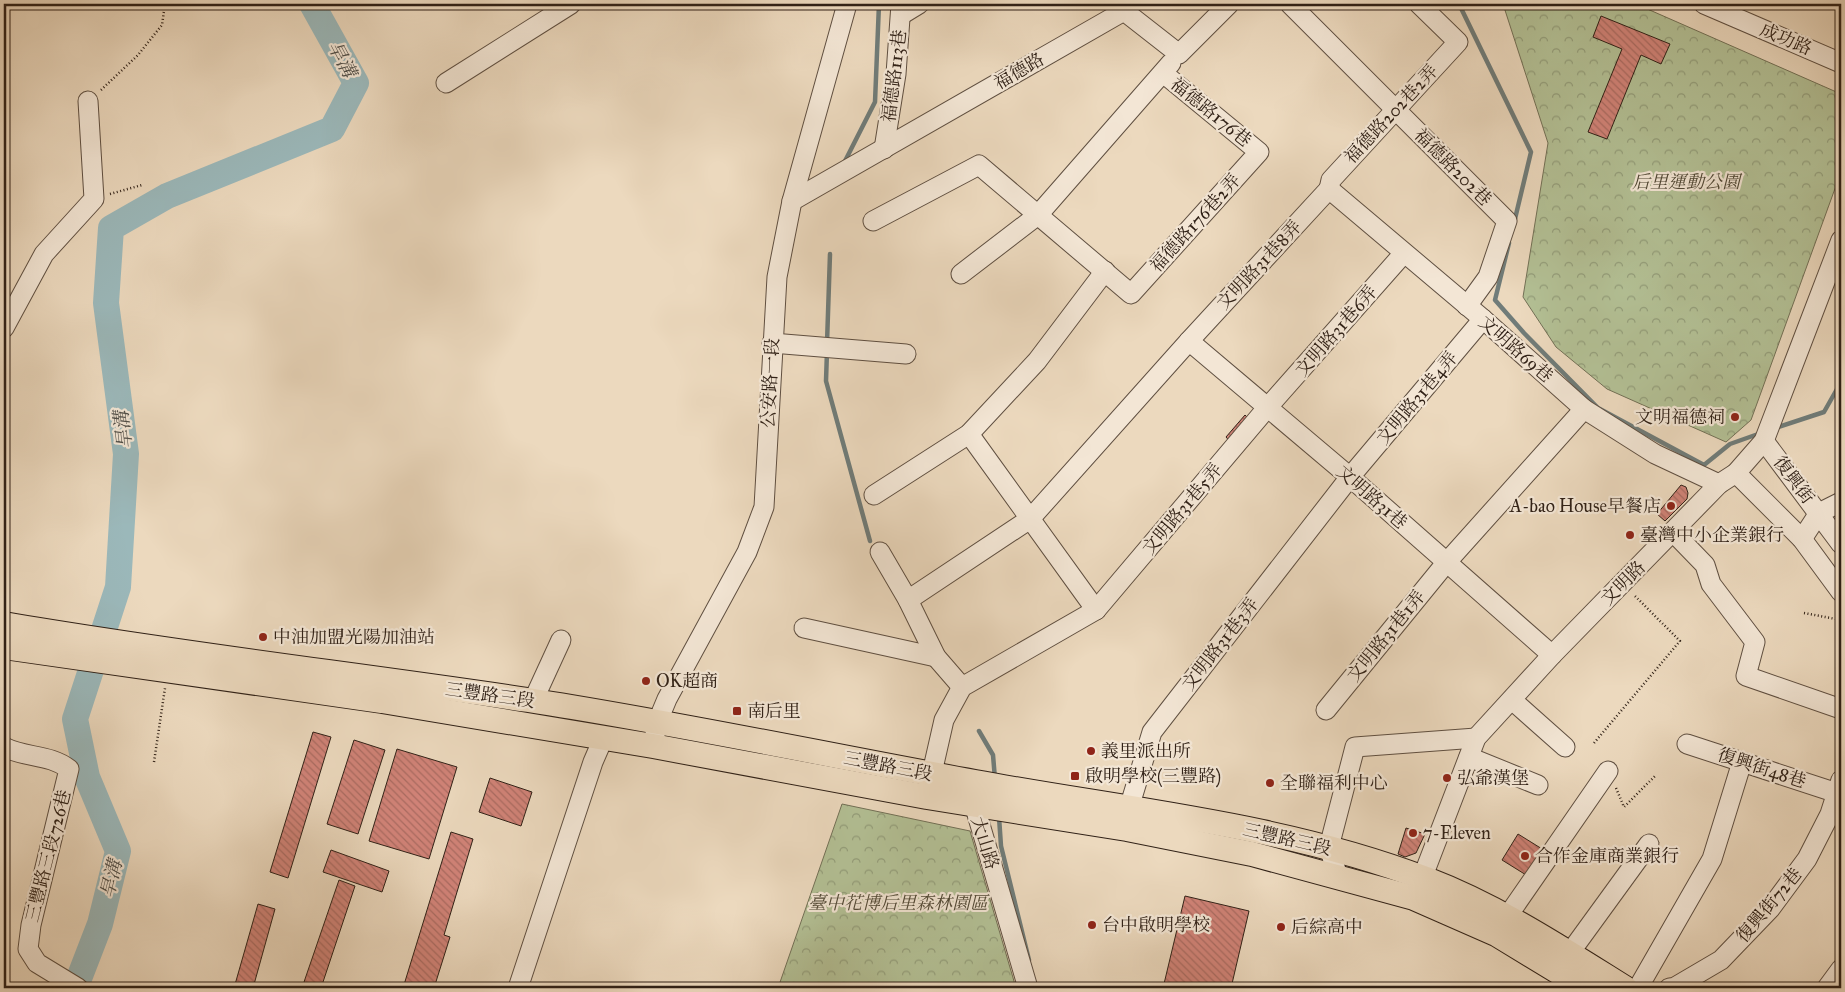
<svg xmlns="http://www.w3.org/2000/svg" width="1845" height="992" font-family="'IM FELL Great Primer','Noto Serif TC',serif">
<defs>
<pattern id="park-crowns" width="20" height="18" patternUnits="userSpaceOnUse" patternTransform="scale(1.25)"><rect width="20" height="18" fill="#b3c095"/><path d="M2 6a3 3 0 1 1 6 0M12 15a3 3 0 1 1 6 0" fill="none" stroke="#929c79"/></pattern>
<pattern id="building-back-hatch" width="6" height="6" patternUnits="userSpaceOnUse" patternTransform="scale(1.25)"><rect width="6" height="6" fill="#d18378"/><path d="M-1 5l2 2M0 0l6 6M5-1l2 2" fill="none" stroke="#aa6b61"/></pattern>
</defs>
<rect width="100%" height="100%" fill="#ecd9be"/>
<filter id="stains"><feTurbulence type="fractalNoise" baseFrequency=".004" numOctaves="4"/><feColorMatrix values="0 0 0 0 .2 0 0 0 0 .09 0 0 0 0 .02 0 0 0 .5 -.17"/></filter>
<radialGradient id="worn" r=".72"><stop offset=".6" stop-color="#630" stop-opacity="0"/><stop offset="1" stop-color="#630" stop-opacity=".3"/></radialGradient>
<g fill="url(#park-crowns)" stroke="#727056">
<path d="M1503 4H1636L1841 94V172L1751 420 1726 442 1607 389 1556 347 1523 297 1548 143Z"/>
<path d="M842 804 970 831 1016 988H778Z"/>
</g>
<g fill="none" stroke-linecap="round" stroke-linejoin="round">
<g stroke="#707c79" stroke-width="4.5">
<path d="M1459 4 1531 152 1514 223"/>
<path d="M844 163 875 102 879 4"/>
<path d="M1509 243 1495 300 1524 333 1598 408 1704 465 1730 444 1761 433"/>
<path d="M827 343 830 254"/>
<path d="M827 351 826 381 870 541"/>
<path d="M1775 428 1824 412 1841 382"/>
<path d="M979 731 993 755 995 779"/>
<path d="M999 817 1001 846 1029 960"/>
</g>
<path stroke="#9bb8ba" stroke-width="26" d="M64 988 78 981 100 924 118 851 87 777 75 719 118 587 126 454 106 303 111 228 167 196 332 129 356 83 312 4"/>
</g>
<g fill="url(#building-back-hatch)" stroke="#302117">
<path d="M1601 16 1670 44 1661 64 1641 55 1607 139 1588 132 1622 49 1593 37Z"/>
<path d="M1245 415 1252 422 1232 444 1226 437Z"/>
<path d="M1681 485 1686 487 1688 493 1687 499 1665 521 1657 514Z"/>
<path d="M313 732 331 737 288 878 270 872Z"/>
<path d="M354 740 385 750 358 834 327 824Z"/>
<path d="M397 749 457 767 429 859 369 841Z"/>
<path d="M490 778 532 792 521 826 479 812Z"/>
<path d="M1406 828 1425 834 1416 853 1405 857 1398 854Z"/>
<path d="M451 832 473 839 444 935 450 937 434 988H403Z"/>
<path d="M1518 834 1547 852 1531 878 1502 860Z"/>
<path d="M331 850 389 871 382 892 323 872Z"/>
<path d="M339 880 355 886 321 988 304 982Z"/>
<path d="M1185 896 1249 911 1231 988H1163Z"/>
<path d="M258 904 275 909 253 988H234Z"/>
</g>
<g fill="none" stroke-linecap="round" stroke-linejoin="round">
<defs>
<g id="minor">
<path d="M1290 4 1507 221 1488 277 1467 306"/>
<path d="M1704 4 1841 63"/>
<path d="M901 15 919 4"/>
<path d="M446 83 571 4"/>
<path d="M884 149 896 74 901 4"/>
<path d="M1329 189 1483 319 1584 409 1655 454 1719 484"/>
<path d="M1329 189 1331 180 1458 42 1419 4"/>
<path d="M792 201 1124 11 1179 54 1229 4"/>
<path d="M873 221 979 165 1131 294 1259 152 1163 73"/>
<path d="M961 274 1038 215 1171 63"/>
<path d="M4 328 44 254 94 199 88 101"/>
<path d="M1189 341 1350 477 1552 655"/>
<path d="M772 343 906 354"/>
<path d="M969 434 1096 610"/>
<path d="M1764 441 1841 544"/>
<path d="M1736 473 1802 539 1841 592"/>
<path d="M874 495 969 434 1037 361 1105 271"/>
<path d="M1673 532 1705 565 1711 584 1755 642 1746 676 1841 709"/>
<path d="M1802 539 1819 513 1841 502"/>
<path d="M880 552 908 600 936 657 962 687"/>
<path d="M908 600 1030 519 1189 341 1329 189"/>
<path d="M804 628 936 657"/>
<path d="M1512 700 1565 747"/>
<path d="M533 701 561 640"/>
<path d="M1326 710 1446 563 1584 409"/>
<path d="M1687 744 1837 793"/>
<path d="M653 746 657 723 667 699 747 552 764 507 777 277 792 201 847 4"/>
<path d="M4 747C25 758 50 754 69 769L31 925 28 949 37 963 78 988"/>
<path d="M1469 757 1538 785"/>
<path d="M929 786 944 720 962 687 1096 610 1267 408 1404 253"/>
<path d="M975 793 974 804 1028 988"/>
<path d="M1128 821 1129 808 1152 732 1350 477 1483 319"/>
<path d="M1338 877 1329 847 1355 747 1476 738"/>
<path d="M1418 889 1476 738 1552 655 1719 484 1736 473 1764 441 1841 240"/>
<path d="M1507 917 1608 771"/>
<path d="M1569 954 1649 844"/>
<path d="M518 988 593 762 603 739"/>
<path d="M1638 988 1712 859 1742 762"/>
<path d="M1669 988 1675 987 1721 960 1770 909 1807 859 1830 814 1841 780"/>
<path d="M1827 988 1841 969"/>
</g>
<g id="major">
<path d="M4 624C178 654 354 674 528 700 678 723 826 755 975 782 1126 810 1282 824 1426 879 1497 906 1561 948 1625 988"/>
<path d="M4 647 382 701 653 746 927 797 1127 829 1252 854 1414 898 1496 934 1585 988"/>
</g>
</defs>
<use href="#minor" stroke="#5f4f41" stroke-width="21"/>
<use href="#major" stroke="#302117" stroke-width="26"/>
<g stroke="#302117" stroke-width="2.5" stroke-dasharray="1 2.5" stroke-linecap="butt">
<path d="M101 90 138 55 162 25 165 4"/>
<path d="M110 194 142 185"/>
<path d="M1804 613 1841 620"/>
<path d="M1594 743 1680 641 1634 595"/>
<path d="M154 762 165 688"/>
<path d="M1616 788 1624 807 1656 775"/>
</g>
<use href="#minor" stroke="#f3e6d5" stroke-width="19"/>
<use href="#major" stroke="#ecd9be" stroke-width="24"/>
</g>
<g fill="#8f2418" stroke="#f3e6d5" stroke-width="2">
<circle cx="1735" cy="417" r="5"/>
<circle cx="1671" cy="506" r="5"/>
<circle cx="1630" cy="535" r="5"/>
<circle cx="263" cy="637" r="5"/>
<circle cx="646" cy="681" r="5"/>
<rect x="732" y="706" width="10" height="10" rx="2.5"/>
<circle cx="1091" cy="751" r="5"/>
<rect x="1070" y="771" width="10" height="10" rx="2.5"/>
<circle cx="1447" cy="778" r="5"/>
<circle cx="1270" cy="783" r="5"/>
<circle cx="1413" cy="833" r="5"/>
<circle cx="1525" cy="856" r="5"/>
<circle cx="1092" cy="925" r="5"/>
<circle cx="1281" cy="927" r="5"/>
</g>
<g text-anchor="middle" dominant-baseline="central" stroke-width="4.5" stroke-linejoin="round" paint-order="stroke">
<g font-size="18" fill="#302117" stroke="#f3e6d5">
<text transform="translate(1786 39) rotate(23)">成功路</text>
<text transform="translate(1019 71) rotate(-30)">福德路</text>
<text transform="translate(894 76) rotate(-83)">福德路113巷</text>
<text transform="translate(1211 112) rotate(39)">福德路176巷</text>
<text transform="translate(1391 114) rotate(-47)">福德路202巷2弄</text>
<text transform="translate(1453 167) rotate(45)">福德路202巷</text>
<text transform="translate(1195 223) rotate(-48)">福德路176巷2弄</text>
<text transform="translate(1259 265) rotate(-47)">文明路31巷8弄</text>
<text transform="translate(1336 331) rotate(-49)">文明路31巷6弄</text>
<text transform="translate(1516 349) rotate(41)">文明路69巷</text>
<text transform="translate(770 383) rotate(-87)">公安路一段</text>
<text transform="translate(1417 398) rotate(-50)">文明路31巷4弄</text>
<text transform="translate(1794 480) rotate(53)">復興街</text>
<text transform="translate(1372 497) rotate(41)">文明路31巷</text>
<text transform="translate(1182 509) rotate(-50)">文明路31巷5弄</text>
<text transform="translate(1623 583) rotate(-45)">文明路</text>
<text transform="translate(1386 636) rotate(-51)">文明路31巷1弄</text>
<text transform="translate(1220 644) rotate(-52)">文明路31巷3弄</text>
<text transform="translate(490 695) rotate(8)">三豐路三段</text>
<text transform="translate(888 766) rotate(11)">三豐路三段</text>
<text transform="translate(1762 768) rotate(18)">復興街48巷</text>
<text transform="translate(1287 839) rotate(13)">三豐路三段</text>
<text transform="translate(985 843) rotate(73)">大山路</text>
<text transform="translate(48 856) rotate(-76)">三豐路三段726巷</text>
<text transform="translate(1769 905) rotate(-50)">復興街72巷</text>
</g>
<g font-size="18" font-style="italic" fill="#514936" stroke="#f3e6d5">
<text x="1686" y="182">后里運動公園</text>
<text x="898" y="903">臺中花博后里森林園區</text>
</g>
<g font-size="18" fill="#302117" stroke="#f3e6d5" text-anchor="start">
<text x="1725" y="417" text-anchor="end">文明福德祠</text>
<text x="1661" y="506" text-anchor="end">A-bao House早餐店</text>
<text x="1640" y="535">臺灣中小企業銀行</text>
<text x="273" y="637">中油加盟光陽加油站</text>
<text x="656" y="681">OK超商</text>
<text x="747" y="711">南后里</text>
<text x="1101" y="751">義里派出所</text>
<text x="1085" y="776">啟明學校(三豐路)</text>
<text x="1457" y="778">弘爺漢堡</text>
<text x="1280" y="783">全聯福利中心</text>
<text x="1423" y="833">7-Eleven</text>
<text x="1535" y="856">合作金庫商業銀行</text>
<text x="1102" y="925">台中啟明學校</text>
<text x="1291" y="927">后綜高中</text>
</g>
<g font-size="19" font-style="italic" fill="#504e48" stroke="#f3e6d5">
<text transform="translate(342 59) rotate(62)">旱溝</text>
<text transform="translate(123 430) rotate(-97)">旱溝</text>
<text transform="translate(111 879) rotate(-76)">旱溝</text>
</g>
</g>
<rect width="1845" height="992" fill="none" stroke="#ecd9be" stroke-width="20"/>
<rect x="5" y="5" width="1835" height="982" fill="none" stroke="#302117" stroke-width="2.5"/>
<rect x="10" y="10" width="1825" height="972" fill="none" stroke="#302117"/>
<rect width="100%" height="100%" filter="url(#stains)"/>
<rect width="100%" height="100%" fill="url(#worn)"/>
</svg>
